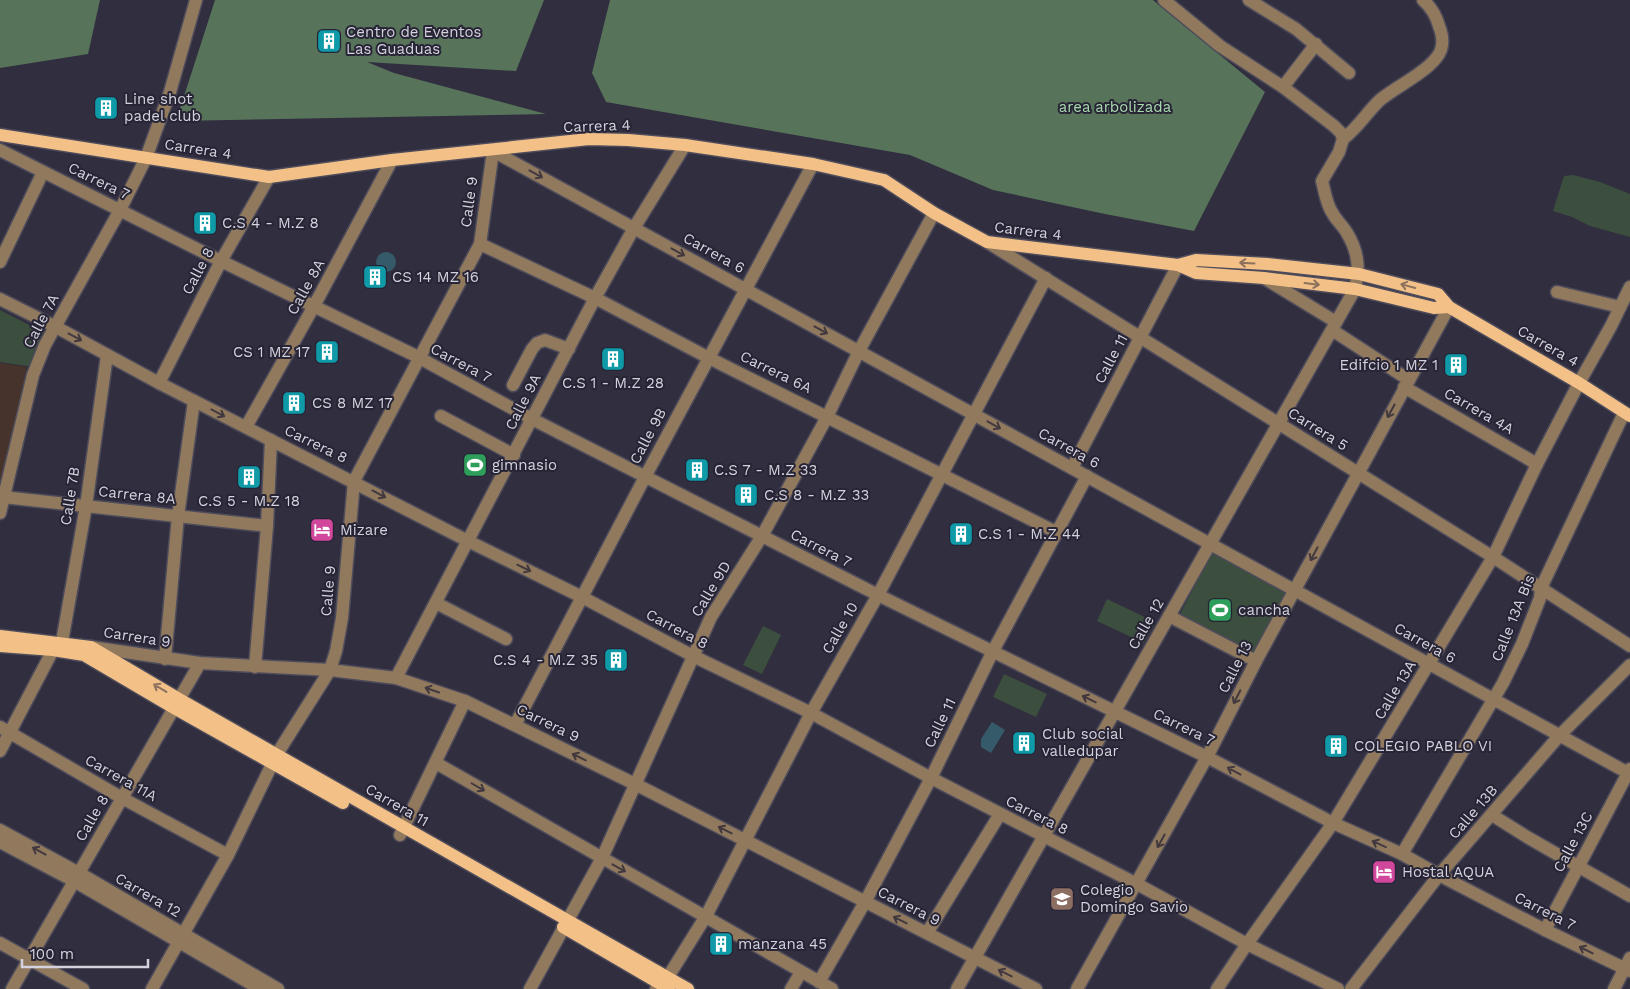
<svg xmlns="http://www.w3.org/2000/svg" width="1630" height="989" font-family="'Work Sans',sans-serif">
<rect width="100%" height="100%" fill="#312e3f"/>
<path fill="#46342c" d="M0 363 27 367 0 496Z"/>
<g fill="#3c4f3e">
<path d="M1573 175 1600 182 1630 194V237L1590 226 1572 217 1553 211 1564 176Z"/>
<path d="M0 310 45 333 33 367 0 362Z"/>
<path d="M1212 553 1285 593 1255 654 1180 614Z"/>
<path d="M1107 599 1155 622 1144 643 1097 621Z"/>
<path d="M763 626 781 635 762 674 743 665Z"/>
<path d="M1004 674 1047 694 1036 717 993 697Z"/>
</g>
<g fill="#57735a">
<path d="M0 0H100L88 54 0 68Z"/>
<path d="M215 0H544L516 71 367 62 394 73 546 114 176 121Z"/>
<path d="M610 0H1153L1265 92 1194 231 1105 214 993 190 910 155 606 102 592 73Z"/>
</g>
<g fill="#355b6a">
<circle cx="386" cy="262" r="10"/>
<path d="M992 722 1005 730 991 753 981 747V739Z"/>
</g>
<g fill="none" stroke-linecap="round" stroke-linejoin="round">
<defs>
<g id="minor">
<path d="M1249 0 1296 29 1349 73"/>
<path d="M1283 87 1316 44"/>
<path d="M1343 139C1358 128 1367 112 1380 100 1396 86 1441 66 1442 45 1443 39 1441 31 1439 26 1436 15 1431 7 1423 0"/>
<path d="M0 150 221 261 414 355 532 419 878 595 1207 757 1333 823 1402 854 1439 875 1545 930 1630 971"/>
<path d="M987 242 1493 557 1630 646"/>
<path d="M480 244 595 298 709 358 1056 532"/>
<path d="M0 262 43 172"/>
<path d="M1264 278 1336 322"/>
<path d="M1557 292 1620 307"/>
<path d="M0 299 56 327 159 383 468 541 582 597 693 656 811 713 931 778 1137 884 1247 944 1338 989"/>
<path d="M1332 330 1409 380"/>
<path d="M159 383 221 261 269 177"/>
<path d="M513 385 532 349 537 343 545 340 569 349"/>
<path d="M1404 387 1537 464"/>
<path d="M441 416 514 455"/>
<path d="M246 427 314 306 392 160"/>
<path d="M1072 468 1178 265"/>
<path d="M3 497 267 526"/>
<path d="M0 513 33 375 45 345 120 210 146 158 170 92 196 0"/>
<path d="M436 603 506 639"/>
<path d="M1169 616 1256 661"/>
<path d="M62 642 86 506 107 355"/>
<path d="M91 647 200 663 330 670 396 678 465 701 637 785 1036 989"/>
<path d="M165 659 178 516 194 401"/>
<path d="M255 667 267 526 271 440"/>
<path d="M396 678 595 298 634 228 685 145"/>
<path d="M515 725 645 477 813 164"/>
<path d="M0 727 122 798 228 855"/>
<path d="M0 751 53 650"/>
<path d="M436 763 832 989"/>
<path d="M1492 815 1527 837 1630 896"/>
<path d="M0 830 79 873 278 989"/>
<path d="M400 835 465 701"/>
<path d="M0 842 74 881 260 989"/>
<path d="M1402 854 1503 683 1522 644 1540 598 1541 588 1624 413"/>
<path d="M1545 930 1630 769"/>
<path d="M927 933 1000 814"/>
<path d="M0 943 83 989"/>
<path d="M819 982 865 902 931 778 993 651 1087 476"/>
<path d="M12 989 200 663"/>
<path d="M152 989 228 855 277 754 330 670 336 651 342 618 354 481 480 244 493 151 1630 774"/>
<path d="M530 989 602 858 711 617 762 536 827 417 859 351 934 213"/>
<path d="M656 989 668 977 706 916 811 713 878 595 1046 278"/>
<path d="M791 989 801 972"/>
<path d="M957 989 1355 289C1360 268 1358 251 1347 233 1343 226 1337 221 1333 214 1326 204 1325 192 1322 181L1339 152 1343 139 1341 133 1334 126 1283 87 1220 46 1164 0"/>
<path d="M1077 989 1207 757 1256 661 1449 307"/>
<path d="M1217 989 1247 944 1333 823 1493 557 1537 464 1579 383 1611 326 1630 287"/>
<path d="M1351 989 1439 875 1559 736 1630 665"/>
<path d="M1614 989 1630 958"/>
</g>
<g id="major">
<path d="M0 135 269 177 392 160 589 139 628 140 685 145 813 164 884 180 934 213 987 242 1178 265 1196 273 1264 278 1355 289 1434 308 1449 307"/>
<path d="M1178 265 1196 260 1267 264 1359 274 1438 294 1449 307 1579 383 1630 416"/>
<path d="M0 636 91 647 179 699 688 989"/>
<path d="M0 646 53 650 84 655 174 708 343 803"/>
<path d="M563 927 669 989"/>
</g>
</defs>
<use href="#minor" stroke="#4e4c5b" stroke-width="15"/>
<use href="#major" stroke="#4e4c5b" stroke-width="15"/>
<use href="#minor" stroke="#91795e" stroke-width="12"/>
<use href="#major" stroke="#f3c087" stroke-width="12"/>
</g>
<defs><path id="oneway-shaft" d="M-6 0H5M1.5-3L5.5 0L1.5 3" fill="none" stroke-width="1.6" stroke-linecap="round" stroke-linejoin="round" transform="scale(1.25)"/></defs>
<g stroke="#42393f">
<use href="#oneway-shaft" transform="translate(536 174) rotate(29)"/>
<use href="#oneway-shaft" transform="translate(678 252) rotate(29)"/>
<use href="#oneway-shaft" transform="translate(821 330) rotate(29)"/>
<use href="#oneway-shaft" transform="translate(75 337) rotate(28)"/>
<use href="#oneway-shaft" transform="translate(1391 411) rotate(119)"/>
<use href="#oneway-shaft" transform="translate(218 413) rotate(28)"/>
<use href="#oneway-shaft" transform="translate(994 425) rotate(29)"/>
<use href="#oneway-shaft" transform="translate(379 494) rotate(28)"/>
<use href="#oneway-shaft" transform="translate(1314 554) rotate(118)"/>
<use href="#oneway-shaft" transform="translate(524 568) rotate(26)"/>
<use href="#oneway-shaft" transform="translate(432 690) rotate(-161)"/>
<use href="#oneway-shaft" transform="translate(1237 697) rotate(117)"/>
<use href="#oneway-shaft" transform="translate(1089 699) rotate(-154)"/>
<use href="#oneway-shaft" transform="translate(579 757) rotate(-154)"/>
<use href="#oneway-shaft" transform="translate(1234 771) rotate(-152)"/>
<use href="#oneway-shaft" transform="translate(478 787) rotate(30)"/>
<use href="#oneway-shaft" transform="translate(725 830) rotate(-153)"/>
<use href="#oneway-shaft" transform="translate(1161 841) rotate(119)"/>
<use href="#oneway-shaft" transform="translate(1379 844) rotate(-156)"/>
<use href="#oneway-shaft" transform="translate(39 851) rotate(-151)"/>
<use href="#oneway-shaft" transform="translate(619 868) rotate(29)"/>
<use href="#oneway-shaft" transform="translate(900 920) rotate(-153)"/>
<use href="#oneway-shaft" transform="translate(1586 950) rotate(-154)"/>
<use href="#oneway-shaft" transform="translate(1005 973) rotate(-153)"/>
</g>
<g stroke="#8d725e">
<use href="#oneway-shaft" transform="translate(1247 263) rotate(-177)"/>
<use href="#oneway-shaft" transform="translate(1312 284) rotate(7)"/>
<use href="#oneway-shaft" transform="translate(1408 286) rotate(-165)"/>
<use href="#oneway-shaft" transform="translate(160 688) rotate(-149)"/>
</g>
<defs>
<symbol id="building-square" viewBox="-11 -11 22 22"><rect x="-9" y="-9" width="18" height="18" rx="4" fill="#0f9aa8" stroke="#272435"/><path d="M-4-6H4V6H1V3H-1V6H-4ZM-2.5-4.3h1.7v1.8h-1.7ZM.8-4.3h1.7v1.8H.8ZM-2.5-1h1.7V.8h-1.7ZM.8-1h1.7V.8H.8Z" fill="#fff"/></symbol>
<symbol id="stadium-square" viewBox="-11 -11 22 22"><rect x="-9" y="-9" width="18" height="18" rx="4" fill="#2e9e5b" stroke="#272435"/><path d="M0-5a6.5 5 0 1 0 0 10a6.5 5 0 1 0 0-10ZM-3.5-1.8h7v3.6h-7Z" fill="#fff"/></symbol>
<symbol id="hotel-square" viewBox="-11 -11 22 22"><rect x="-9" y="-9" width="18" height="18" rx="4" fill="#d1479c" stroke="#272435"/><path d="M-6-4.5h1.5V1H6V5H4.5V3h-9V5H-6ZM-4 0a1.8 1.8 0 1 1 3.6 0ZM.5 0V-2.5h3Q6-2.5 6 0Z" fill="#fff"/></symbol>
<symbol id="school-square" viewBox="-11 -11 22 22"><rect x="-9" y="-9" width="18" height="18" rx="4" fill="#8d6e63" stroke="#272435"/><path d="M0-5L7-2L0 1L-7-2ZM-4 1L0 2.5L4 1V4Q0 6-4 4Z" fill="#fff"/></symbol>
</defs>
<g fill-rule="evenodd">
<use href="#building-square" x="315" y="27" width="28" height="28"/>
<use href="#building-square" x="92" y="94" width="28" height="28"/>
<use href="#building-square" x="191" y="209" width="28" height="28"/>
<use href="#building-square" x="361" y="263" width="28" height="28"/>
<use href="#building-square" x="313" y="338" width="28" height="28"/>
<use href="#building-square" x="599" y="345" width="28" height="28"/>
<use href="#building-square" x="1442" y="351" width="28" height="28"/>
<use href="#building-square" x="280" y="389" width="28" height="28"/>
<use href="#stadium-square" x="461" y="451" width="28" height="28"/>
<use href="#building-square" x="683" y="456" width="28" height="28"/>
<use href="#building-square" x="235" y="463" width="28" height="28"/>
<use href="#building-square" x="732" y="481" width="28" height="28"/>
<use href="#hotel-square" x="308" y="516" width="28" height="28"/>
<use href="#building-square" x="947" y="520" width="28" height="28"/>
<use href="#stadium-square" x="1206" y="596" width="28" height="28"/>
<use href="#building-square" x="602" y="646" width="28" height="28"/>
<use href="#building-square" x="1010" y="729" width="28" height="28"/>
<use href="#building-square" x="1322" y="732" width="28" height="28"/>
<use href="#hotel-square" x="1370" y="858" width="28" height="28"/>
<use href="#school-square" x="1048" y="885" width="28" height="28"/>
<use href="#building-square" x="707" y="930" width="28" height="28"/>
</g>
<g text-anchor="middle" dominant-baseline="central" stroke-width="4" stroke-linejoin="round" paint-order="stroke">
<g font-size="15" fill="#d4d2dd" stroke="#272435" text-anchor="start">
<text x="346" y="32">Centro de Eventos<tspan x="346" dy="17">Las Guaduas</tspan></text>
<text x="124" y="99">Line shot<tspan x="124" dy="17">padel club</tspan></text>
<text x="222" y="223">C.S 4 - M.Z 8</text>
<text x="392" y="277">CS 14 MZ 16</text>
<text x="310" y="352" text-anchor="end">CS 1 MZ 17</text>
<text x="1438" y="365" text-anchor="end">Edifcio 1 MZ 1</text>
<text x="613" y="383" text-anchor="middle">C.S 1 - M.Z 28</text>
<text x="312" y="403">CS 8 MZ 17</text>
<text x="492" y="465">gimnasio</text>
<text x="714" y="470">C.S 7 - M.Z 33</text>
<text x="764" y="495">C.S 8 - M.Z 33</text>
<text x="249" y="501" text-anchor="middle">C.S 5 - M.Z 18</text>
<text x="340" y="530">Mizare</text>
<text x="978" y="534">C.S 1 - M.Z 44</text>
<text x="1238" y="610">cancha</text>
<text x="598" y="660" text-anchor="end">C.S 4 - M.Z 35</text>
<text x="1042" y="734">Club social<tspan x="1042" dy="17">valledupar</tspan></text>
<text x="1354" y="746">COLEGIO PABLO VI</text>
<text x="1402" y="872">Hostal AQUA</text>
<text x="1080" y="890">Colegio<tspan x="1080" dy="17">Domingo Savio</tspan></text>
<text x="738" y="944">manzana 45</text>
</g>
<g font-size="15" fill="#aadbaf" stroke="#272435">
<text x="1115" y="107">area arbolizada</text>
</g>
<g font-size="15" fill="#d4d2dd" stroke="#272435">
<text transform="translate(597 126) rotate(-2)">Carrera 4</text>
<text transform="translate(198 149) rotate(9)">Carrera 4</text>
<text transform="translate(99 181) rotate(26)">Carrera 7</text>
<text transform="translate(469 202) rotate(-82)">Calle 9</text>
<text transform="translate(1028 231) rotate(7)">Carrera 4</text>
<text transform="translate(714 253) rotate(29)">Carrera 6</text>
<text transform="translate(198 271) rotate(-62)">Calle 8</text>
<text transform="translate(306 287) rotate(-61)">Calle 8A</text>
<text transform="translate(41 321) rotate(-62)">Calle 7A</text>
<text transform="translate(1548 346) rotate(30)">Carrera 4</text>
<text transform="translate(1111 359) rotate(-62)">Calle 11</text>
<text transform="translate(461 363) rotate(28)">Carrera 7</text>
<text transform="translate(776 372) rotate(26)">Carrera 6A</text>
<text transform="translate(523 402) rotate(-63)">Calle 9A</text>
<text transform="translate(1479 411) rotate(30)">Carrera 4A</text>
<text transform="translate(1318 429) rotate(32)">Carrera 5</text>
<text transform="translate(648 436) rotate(-62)">Calle 9B</text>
<text transform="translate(316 444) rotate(26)">Carrera 8</text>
<text transform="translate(1069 448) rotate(29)">Carrera 6</text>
<text transform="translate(137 495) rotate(6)">Carrera 8A</text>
<text transform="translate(70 496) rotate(-81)">Calle 7B</text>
<text transform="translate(821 548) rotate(27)">Carrera 7</text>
<text transform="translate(711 589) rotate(-59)">Calle 9D</text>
<text transform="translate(328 591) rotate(-85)">Calle 9</text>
<text transform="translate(1513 618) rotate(-68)">Calle 13A Bis</text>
<text transform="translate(1146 624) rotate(-60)">Calle 12</text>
<text transform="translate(840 628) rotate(-60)">Calle 10</text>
<text transform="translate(677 629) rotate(28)">Carrera 8</text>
<text transform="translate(137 637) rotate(9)">Carrera 9</text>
<text transform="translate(1425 643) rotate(29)">Carrera 6</text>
<text transform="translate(1235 667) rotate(-63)">Calle 13</text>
<text transform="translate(1395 690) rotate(-59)">Calle 13A</text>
<text transform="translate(548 723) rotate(26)">Carrera 9</text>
<text transform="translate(940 723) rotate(-64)">Calle 11</text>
<text transform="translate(1184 727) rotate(26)">Carrera 7</text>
<text transform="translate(121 778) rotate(29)">Carrera 11A</text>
<text transform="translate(397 805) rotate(30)">Carrera 11</text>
<text transform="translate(1473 812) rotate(-49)">Calle 13B</text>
<text transform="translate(1037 815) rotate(27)">Carrera 8</text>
<text transform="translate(92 818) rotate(-60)">Calle 8</text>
<text transform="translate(1573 842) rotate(-62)">Calle 13C</text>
<text transform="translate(148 895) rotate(30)">Carrera 12</text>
<text transform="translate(909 906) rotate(27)">Carrera 9</text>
<text transform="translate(1545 911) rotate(27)">Carrera 7</text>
</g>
</g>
<path d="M22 959v8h126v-8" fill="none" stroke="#d4d2dd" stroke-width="2.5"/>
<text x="30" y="959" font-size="15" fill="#d4d2dd" stroke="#272435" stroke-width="4" paint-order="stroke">100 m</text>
</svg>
